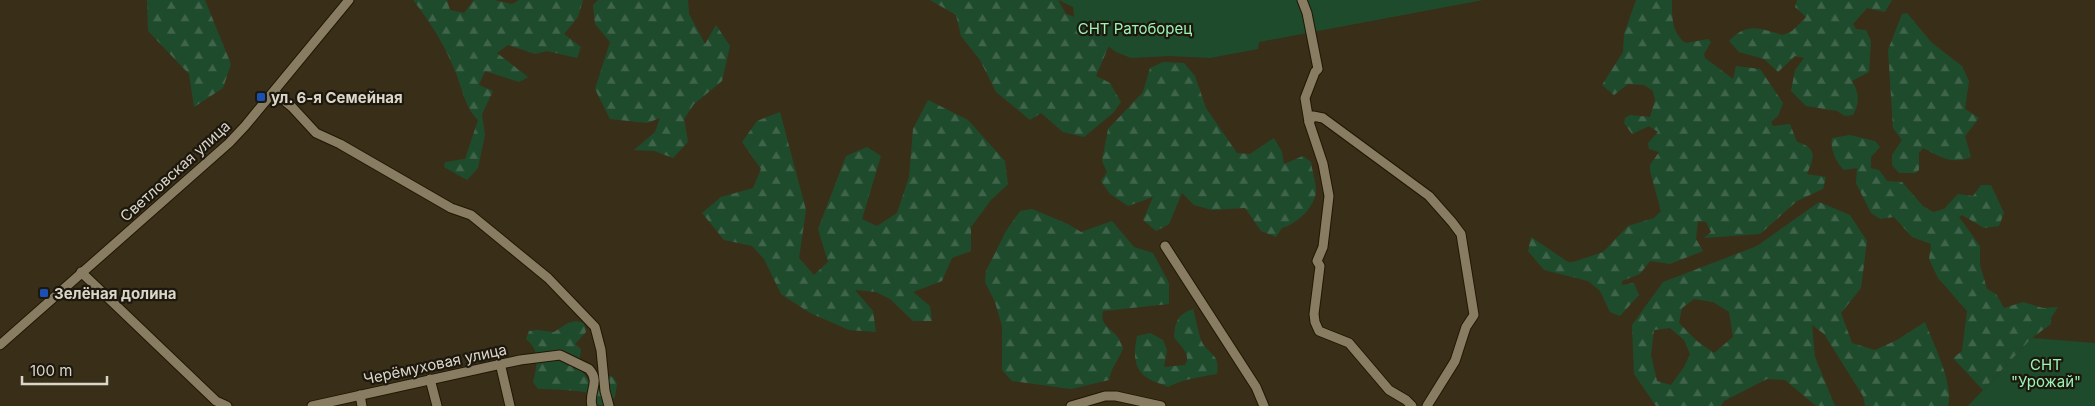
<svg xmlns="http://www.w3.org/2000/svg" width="2095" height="406" font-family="Inter,sans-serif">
<defs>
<pattern id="forest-firs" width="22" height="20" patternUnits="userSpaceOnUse" patternTransform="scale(1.25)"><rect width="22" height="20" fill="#1f4b2d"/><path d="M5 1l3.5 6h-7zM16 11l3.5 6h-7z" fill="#3f644a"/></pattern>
</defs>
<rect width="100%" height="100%" fill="#392f18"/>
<g fill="url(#forest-firs)" fill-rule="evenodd">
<path d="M147 0H205L231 64 223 88 194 107 189 74 148 31Z"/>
<path d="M413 0H447L450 10 464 13 474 0H494L512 4 519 0H583L578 17 564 34 581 47 577 58 547 51 535 54 508 45 497 53 528 77 519 82 485 71 479 85 493 91 482 114 485 135 478 168 467 180 444 167 445 162 465 159 478 120C465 108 462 87 455 71 445 45 430 22 413 0Z"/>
<path d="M598 0H688L689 14 705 44 716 25 730 46 722 81 694 104 684 119 688 142 673 158 654 151 634 150 655 132 660 118 647 123 610 119 595 89 610 42 595 24 593 5Z"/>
<path d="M930 0H1058L1066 14 1100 26 1110 43 1096 76 1110 83 1121 102 1113 113 1084 137 1063 132 1041 113 1030 120 996 92 980 60 961 36 956 15Z"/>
<path d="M1636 0H1672C1672 15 1671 33 1686 43L1708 39 1711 42 1704 54 1705 58 1733 79 1736 66 1760 69 1783 103 1778 116 1771 122 1773 126 1790 124 1797 142C1818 148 1814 158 1807 174L1826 177 1823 189 1797 201 1760 234 1704 238 1711 232 1706 222 1698 221 1696 239 1703 251 1670 264 1650 261 1640 274 1622 281V285L1634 283 1639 295 1620 316 1610 312 1600 291 1588 281 1544 270 1528 251 1531 237 1568 262H1573L1603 252 1628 226 1654 218 1661 211 1650 171V165L1659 152 1649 149 1648 143 1658 132 1649 126 1632 134 1624 123 1625 118 1630 115 1650 117 1655 100 1653 91 1644 85 1628 84 1614 95 1602 85 1623 52 1624 34Z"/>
<path d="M1797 0H1892L1885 12 1867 8 1853 24 1856 29 1866 30 1871 41 1869 72 1852 81C1859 92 1860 103 1853 115L1845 116 1837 111 1806 106 1791 91 1795 70 1804 58 1795 56 1778 72 1764 59 1739 52 1729 41C1748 21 1760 29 1783 35L1792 31 1806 17 1795 7Z"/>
<path d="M1907 13 1932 43 1962 66 1969 81 1965 109 1979 118 1965 136 1971 157C1952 165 1940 157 1923 148L1919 153V170L1915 173H1899L1892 165V155L1902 140 1893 128 1888 50 1902 14Z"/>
<path d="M1163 62 1184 63 1195 76 1206 108 1237 153 1250 154 1274 138 1282 152 1284 164 1303 156 1311 162C1312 171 1316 182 1316 191 1315 207 1297 224 1282 228L1276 237 1261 231 1245 208 1212 210 1194 205 1182 193 1169 224 1156 231 1143 220 1153 197 1128 206 1110 194 1101 181 1107 172 1102 161 1108 129 1143 92 1150 68Z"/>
<path d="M928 100 968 120 1005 161 1008 184 991 200 971 227V251L952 258 942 281 913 292 930 306 932 321H913L890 299 876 292 855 290 873 311 876 332 849 330 810 313 781 294 764 259 752 246 724 240 702 213 721 197 753 188 761 169 742 142 757 121 780 112 806 210 799 258 814 275 828 262 818 229 846 156 867 147 881 156 862 219 877 226 897 213 909 177 913 129Z"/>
<path d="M1850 135 1875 141 1880 147 1871 157V168L1879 170 1887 181 1902 182 1923 206 1933 212 1944 209 1958 194 1973 196 1981 185H1991L2004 213 1999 226 1984 228 1962 215 1959 217 1980 246V265L1987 289 1996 294 2004 308 2023 302 2043 308 2058 307 2051 318V324L2032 338 1983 390 1953 358 1962 351 1967 311 1938 278 1929 259 1931 244 1912 237 1894 217 1880 219 1871 213 1856 183 1857 168 1844 170C1836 162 1830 149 1832 138Z"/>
<path d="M1819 202 1850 215 1867 241 1861 288 1841 313 1852 343 1875 350 1897 340 1925 322C1933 343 1954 384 1948 406H1865L1863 396 1824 334 1812 325 1815 357 1835 406H1816L1785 380 1767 379 1724 401 1721 406H1656L1634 374 1632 325 1663 282 1757 246ZM1694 299 1713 302 1729 312 1733 337 1714 353 1697 341 1679 323 1682 308ZM1670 328 1684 340 1690 354 1684 367 1671 385 1657 381 1651 355 1654 330Z"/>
<path d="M1032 209 1068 224 1081 232 1112 221 1134 247 1153 253 1169 283V304L1103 311C1100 325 1109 327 1117 336 1119 339 1121 344 1123 348 1119 360 1111 367 1109 380L1071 389 1012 381 1002 370V326L995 302 985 282 986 271 1006 231 1020 211Z"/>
<path d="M1193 309C1196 318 1197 328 1200 337 1205 355 1221 351 1217 374 1203 376 1180 380 1168 387 1162 384 1154 382 1149 379 1132 369 1134 352 1137 336L1150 333 1163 340 1167 350 1164 367 1185 365C1192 354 1180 346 1174 337 1175 322 1178 314 1193 309Z"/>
<path d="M576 321 584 323 586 332 575 344 581 349 580 357 576 364 592 384 604 374 613 377 617 384 615 397 605 406 596 404 585 392C569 390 555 389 538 389L533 382C537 366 541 351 526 339L529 331 537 330 554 332 568 323Z"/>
</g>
<g fill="#1f4b2d">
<path d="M1058 0H1483L1259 42 1258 49 1210 58 1170 56 1131 58 1116 52 1075 22 1073 7Z"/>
<path d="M2032 338 2095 343V406H1968Z"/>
</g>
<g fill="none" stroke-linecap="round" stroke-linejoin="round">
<defs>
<g id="minor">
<path d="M1302 0 1307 13 1318 69 1315 72 1305 98 1309 122 1323 164 1329 196 1323 247 1317 261 1320 266 1314 314 1315 322 1319 331 1349 343 1389 390 1406 400 1412 406"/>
<path d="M274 92 292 107 316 133 340 144 451 208 471 215 548 278 595 327 601 350 605 391 609 406"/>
<path d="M1309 122 1313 116 1323 118 1429 196 1452 222 1461 234 1474 315 1466 327 1455 361 1427 406"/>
<path d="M1165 246 1256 387 1264 406"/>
<path d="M81 272 216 401 227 406"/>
<path d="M0 345 229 143 245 126 349 0"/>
<path d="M500 363 510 406"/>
<path d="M430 379 437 406"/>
<path d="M360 395 362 406"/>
<path d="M312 406 520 360 560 355 589 369C601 382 588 392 592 406"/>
<path d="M1071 406 1105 396H1116L1161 406"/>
</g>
</defs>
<use href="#minor" stroke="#211702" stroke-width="11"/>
<use href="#minor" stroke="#887d63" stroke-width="9"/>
</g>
<g fill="#1a4fb4" stroke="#1d180e" stroke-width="2">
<rect x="256" y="92" width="10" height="10" rx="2.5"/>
<rect x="39" y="288" width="10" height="10" rx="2.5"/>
</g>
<g text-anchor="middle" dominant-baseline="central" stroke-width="4.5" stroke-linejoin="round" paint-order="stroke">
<g font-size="15" fill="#9bf3b4" stroke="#1d180e">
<text x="1135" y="28">СНТ Ратоборец</text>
<text x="2046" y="364">СНТ<tspan x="2046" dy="17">"Урожай"</tspan></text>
</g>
<g font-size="15" font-weight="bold" fill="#dcd6c9" stroke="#1d180e" text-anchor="start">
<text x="271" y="97">ул. 6-я Семейная</text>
<text x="54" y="293">Зелёная долина</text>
</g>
<g font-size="15" fill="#dcd6c9" stroke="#1d180e">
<text transform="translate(175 171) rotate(-42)">Светловская улица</text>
<text transform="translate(435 364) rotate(-12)">Черёмуховая улица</text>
</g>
</g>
<path d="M22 376v8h85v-8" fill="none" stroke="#dcd6c9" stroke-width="2.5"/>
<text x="30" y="376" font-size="15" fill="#dcd6c9" stroke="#1d180e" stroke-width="4" paint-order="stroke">100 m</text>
</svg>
